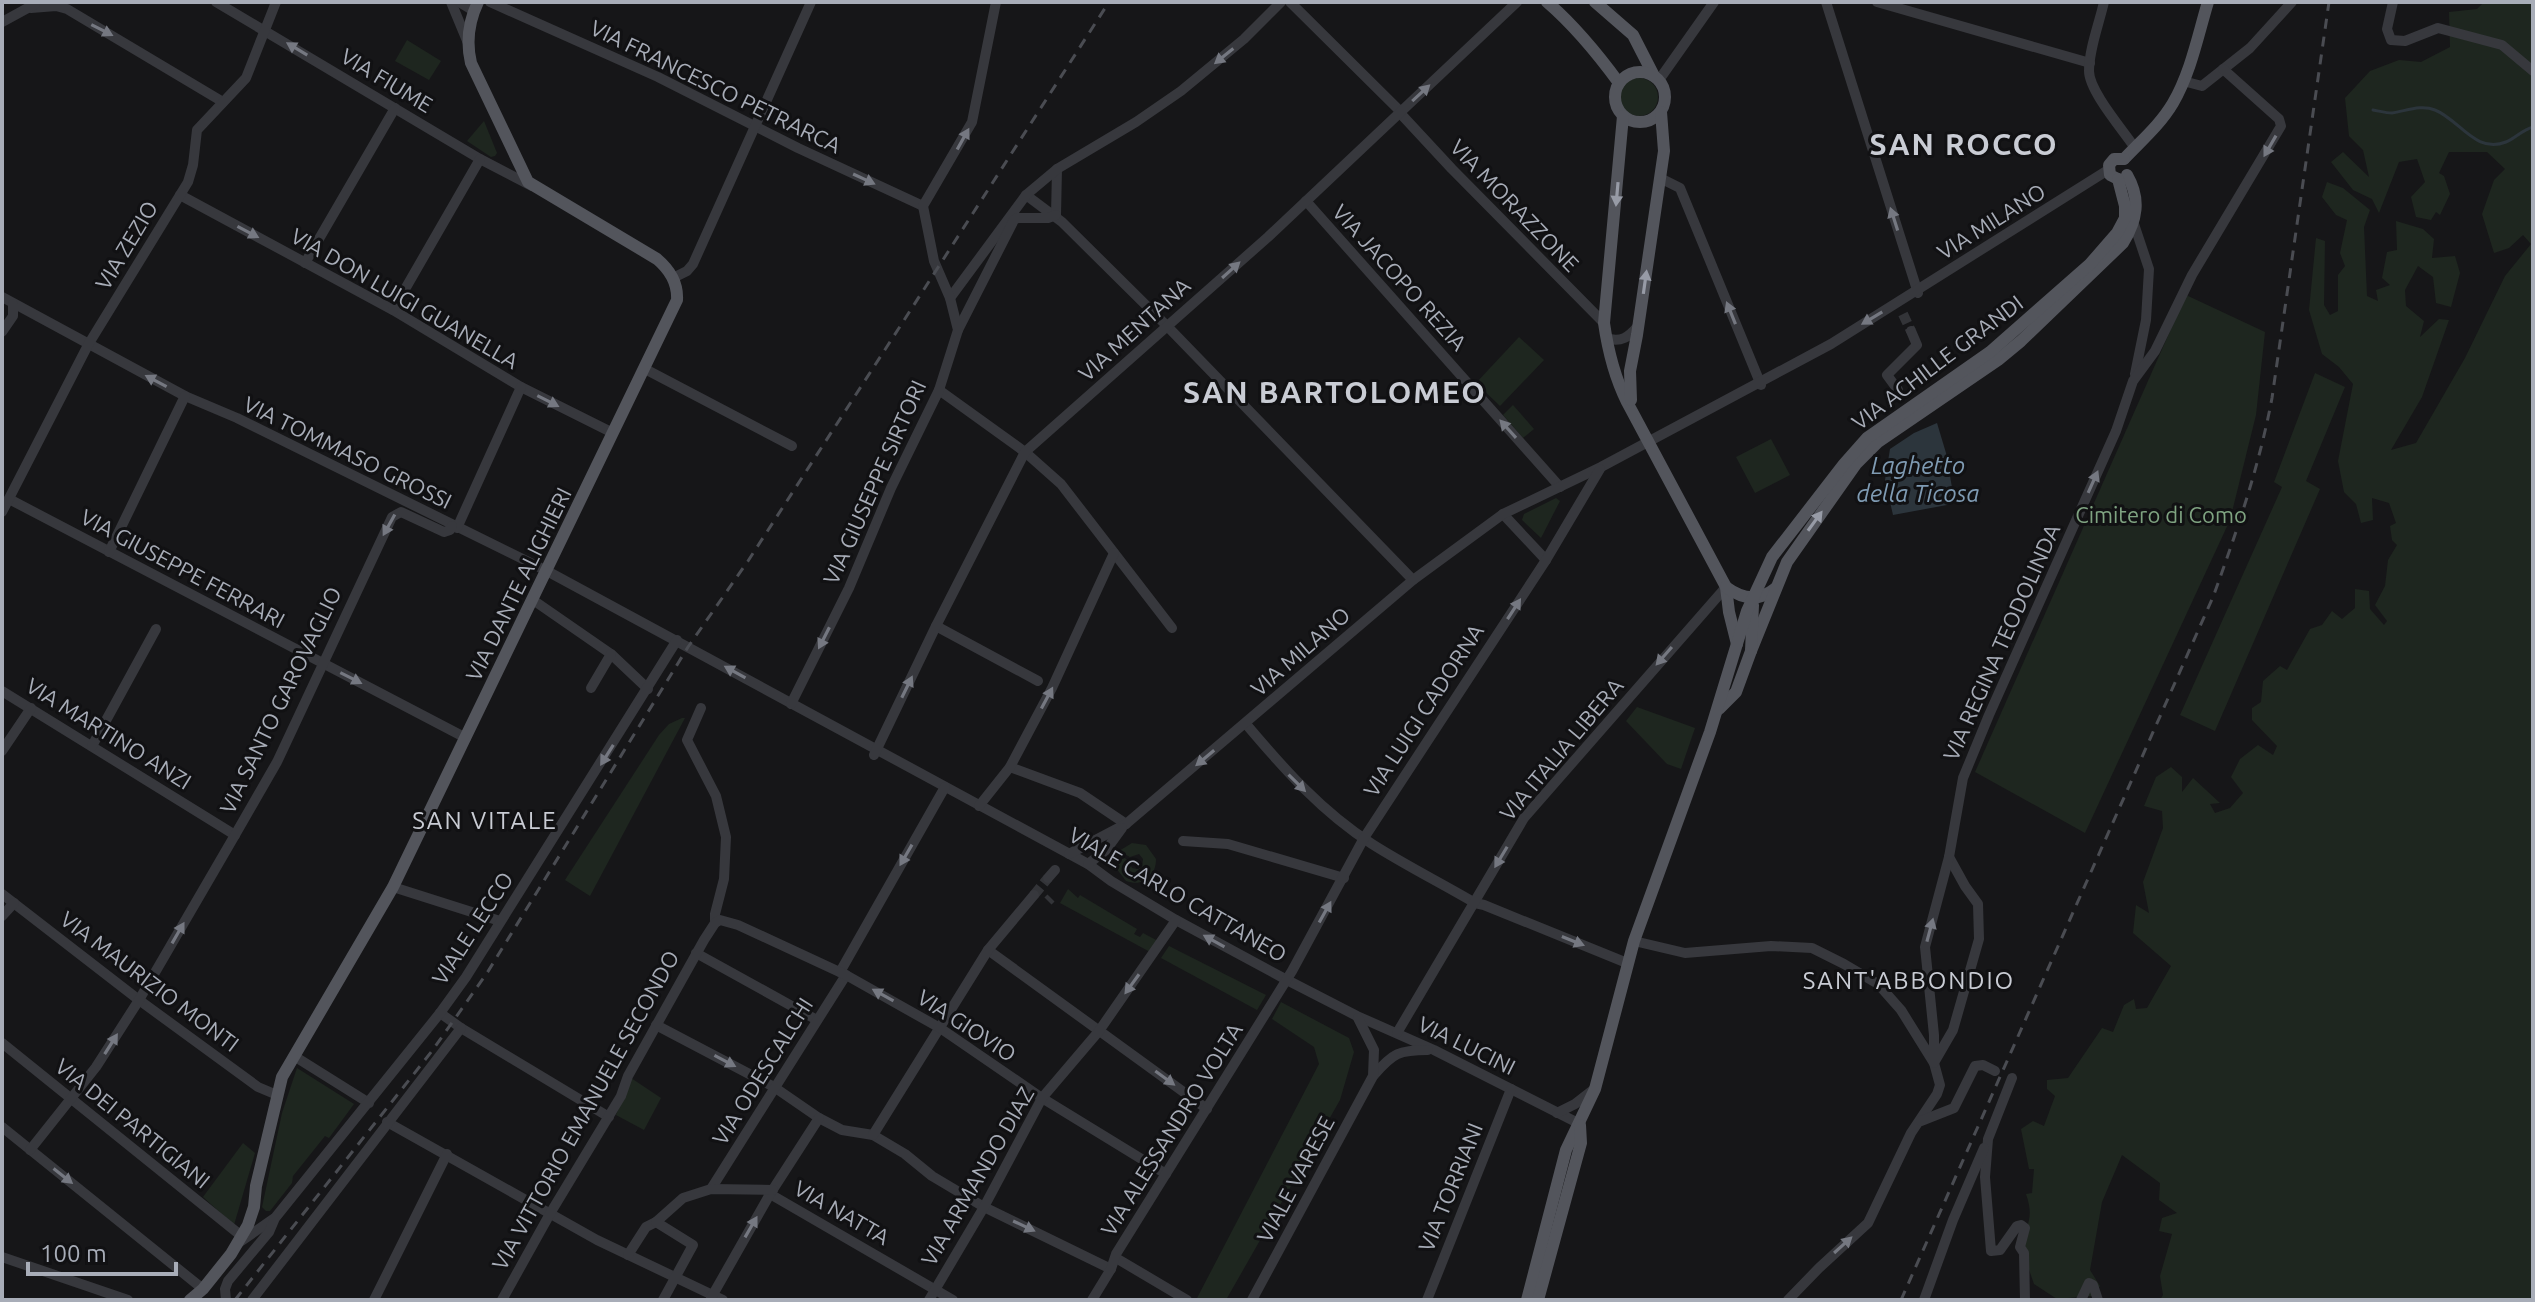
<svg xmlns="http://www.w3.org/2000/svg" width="2535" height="1302" font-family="Ubuntu,sans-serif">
<rect width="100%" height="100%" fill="#161618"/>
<g fill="#1e261f">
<path d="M2484 2H2533V1300H2160L2163 1295 2160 1276 2172 1234 2159 1231 2162 1218 2177 1213 2159 1200 2160 1183 2122 1155 2102 1202 2090 1270 2100 1286 2092 1296 2057 1299 2034 1284C2030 1272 2024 1258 2024 1246 2025 1223 2035 1220 2026 1194L2032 1193 2034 1169H2029L2021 1129 2033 1121 2044 1126 2055 1096 2047 1089V1080L2068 1078 2102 1028 2113 1032 2124 1005 2134 999 2136 1009 2147 1008 2171 966 2133 933 2136 905 2149 913 2143 882 2163 828 2162 811 2144 806 2156 777 2171 767 2182 777V792L2193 778 2220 803 2210 804 2215 813 2230 808 2243 793 2231 777 2240 759 2258 745 2273 755 2277 746 2252 720V708L2261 702 2263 681 2280 666 2287 670 2310 629 2322 625 2332 611 2342 619 2355 608V589L2369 591 2370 609 2384 625 2387 621 2375 605 2385 586 2388 560 2397 545 2392 540 2390 526 2396 523 2389 503 2372 498 2373 520 2361 523 2356 504 2344 492 2338 461 2353 384 2339 367 2322 354 2309 310 2316 238 2325 241 2324 305 2330 315 2338 311V275L2345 266 2340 253 2347 220 2336 215 2322 197 2327 182 2343 188 2370 210 2364 227 2367 296 2378 301 2376 290 2390 285 2382 278 2387 252 2397 250 2396 221 2423 229 2434 239 2432 258 2455 256 2460 273 2451 307 2436 303 2433 277 2418 266 2405 290 2406 306 2424 321 2420 337 2439 319 2449 320 2422 397 2391 450 2416 443 2465 358 2505 276 2531 244 2523 235 2509 248 2494 253 2482 214 2494 180 2505 169 2487 152H2449L2439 173 2444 176 2450 194 2440 215 2436 212 2431 220 2416 217 2411 197 2425 182 2417 159 2399 162 2379 213 2372 199 2353 190 2331 162 2343 152 2369 177 2363 150 2349 136 2345 98 2370 71 2399 60 2421 62 2450 47 2449 12 2477 9Z"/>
<path d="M407 40 441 61 429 80 395 61Z"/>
<circle cx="1639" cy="97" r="19"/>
<path d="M484 121 497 153 495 156 491 157 467 141Z"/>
<path d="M2186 295 2265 332 2256 415 2230 520 2085 833 1975 772Z"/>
<path d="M1519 337 1544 360 1500 406 1476 383Z"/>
<path d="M2315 373 2345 387 2306 481 2320 489 2215 731 2180 715 2282 487 2274 482Z"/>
<path d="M1513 405 1534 429 1523 438 1503 415Z"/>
<path d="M1771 439 1790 475 1755 493 1736 457Z"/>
<path d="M1556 498 1560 501 1541 538 1522 520 1524 514Z"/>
<path d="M1637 707 1695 728 1681 769 1667 764 1626 721Z"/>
<path d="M682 718H685L590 896 565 880 659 735 669 724Z"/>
<path d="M1132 843 1146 845 1156 859C1156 877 1143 887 1126 881L1116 868 1117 854 1128 860 1132 868 1137 869 1142 867 1143 859 1139 854 1130 857 1119 851Z"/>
<path d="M1068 889 1078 898 1080 895 1137 929 1134 934 1140 937 1143 933 1158 941 1150 952 1060 903Z"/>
<path d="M1169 946 1266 995 1257 1010 1161 958Z"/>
<path d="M1281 1002 1349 1038 1354 1052 1340 1100 1226 1300H1196L1319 1064 1314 1047 1272 1019Z"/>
<path d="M297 1068 354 1104 329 1138 325 1136 293 1176 292 1183 270 1211H266L262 1207 282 1113Z"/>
<path d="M631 1078 661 1098 644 1130 616 1115Z"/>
<path d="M243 1143 255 1153 234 1225 203 1197Z"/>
</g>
<path fill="#2c353c" d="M1937 423 1946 453 1954 499 1947 505 1893 515 1885 480 1890 449 1914 433Z"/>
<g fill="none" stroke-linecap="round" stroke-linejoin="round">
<path stroke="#2c353c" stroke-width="3" d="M2373 110C2379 111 2386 113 2392 113 2406 111 2421 104 2435 110 2460 120 2475 154 2506 142 2516 138 2522 130 2533 127"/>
<g stroke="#333438" stroke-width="10" stroke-dasharray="10 5" stroke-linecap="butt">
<path d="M1903 314 1911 331"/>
<path d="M1034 895 1048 878"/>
<path d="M1048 901 1051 898"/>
</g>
<g stroke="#37383d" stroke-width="10">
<path d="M216 2 480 159 532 186"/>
<path d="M451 2 468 43"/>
<path d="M459 2 474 11"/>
<path d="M490 2 658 77 798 148 923 206"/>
<path d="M1290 2 1401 112"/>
<path d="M1826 2 1918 293"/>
<path d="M1877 2 2090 63"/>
<path d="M2104 2C2099 24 2089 49 2089 71 2089 91 2123 130 2135 148"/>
<path d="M2393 2 2387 29 2391 40 2405 41 2438 28 2502 45 2533 71"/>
<path d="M31 8 56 6 67 9 223 102"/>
<path d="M2 22 35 4"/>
<path d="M1659 80 1714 2"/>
<path d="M2183 81 2202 86 2250 48 2292 2"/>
<path d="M1400 113 1452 169 1604 323"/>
<path d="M1660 178 1680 188 1761 385"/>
<path d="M180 195 393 310 521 387 613 433"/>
<path d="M1026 195 1062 222 1167 326 1413 580"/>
<path d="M1306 201 1560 487"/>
<path d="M1056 215 1057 169"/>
<path d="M2134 224 2149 269 2146 320 2135 374"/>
<path d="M305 263 395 108"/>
<path d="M673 278 687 271 693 264 811 2"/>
<path d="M2 297 185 396 237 418 547 571 1088 864 1111 881 1176 920 1287 980 1357 1016 1434 1050 1580 1124"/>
<path d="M950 298 1026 195 1057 169 1136 122 1181 91 1244 39 1281 2"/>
<path d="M393 310 480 159"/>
<path d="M958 330 1014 220 1017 218H1048L1056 215"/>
<path d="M2 332 13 316V304"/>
<path d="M1606 338C1621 343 1629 337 1638 326"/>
<path d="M645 369 792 446"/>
<path d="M939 390 1025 452 1061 484 1172 628"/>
<path d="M1898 390 1887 375 1917 345 1911 331"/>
<path d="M9 499 466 738"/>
<path d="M2 512 88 345 188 182 193 165 197 130 246 78 276 2"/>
<path d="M1503 514 1546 560"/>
<path d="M457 528 521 387"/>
<path d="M109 552 185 396"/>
<path d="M533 600 611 654 648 689"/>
<path d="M936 626 1038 681"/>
<path d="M591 688 611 654"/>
<path d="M2 691 235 835"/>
<path d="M791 704 849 588 891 488 939 390 958 330 950 298 934 261 923 206 972 122 996 2"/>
<path d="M701 708 687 740 716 796 726 837 724 879 715 914V923"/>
<path d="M1246 724C1284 769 1322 812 1372 844 1405 865 1441 883 1475 903L1484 905 1627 963"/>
<path d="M92 746 156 629"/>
<path d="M2 751 31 708"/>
<path d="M874 755 936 626 1025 452 1268 237 1517 2"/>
<path d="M1010 767 1080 793 1126 824"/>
<path d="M979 806 1010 767 1052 688 1114 553"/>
<path d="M1183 841 1228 844 1344 878"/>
<path d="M1069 854 1126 824 1413 580 1503 514 1601 467 1831 344 2108 170"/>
<path d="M1088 864 1106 850 1122 828"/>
<path d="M1048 878 1055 870"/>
<path d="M393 887 500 921"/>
<path d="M2 894 139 1000 258 1087 277 1095"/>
<path d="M2 916 14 903"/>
<path d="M1634 941 1685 953 1771 946 1812 948 1844 964 1878 984 1901 1010 1934 1063 1940 1085 1937 1094 1911 1133 1868 1223 1819 1268 1788 1300"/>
<path d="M988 950 1207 1109"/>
<path d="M696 953 817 1020"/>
<path d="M840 972 945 787"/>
<path d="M440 1013 461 1028 609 1117"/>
<path d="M656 1025 774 1087 819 1118 842 1130 873 1135 905 1154 932 1176 984 1207 1111 1269"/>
<path d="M1397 1033 1524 818 1726 587"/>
<path d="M2 1043 239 1234"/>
<path d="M294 1056 369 1103"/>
<path d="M1935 1061 1953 1030 1979 939 1978 904 1965 886 1949 857"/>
<path d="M1934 1063V1035L1925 947 1949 857 1963 778 1989 715 2116 431 2133 381 2155 351 2192 275 2281 126 2279 119 2223 69"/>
<path d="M1374 1075C1393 1053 1399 1050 1428 1050"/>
<path d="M2012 1078 1988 1139 1985 1177 1991 1251 2000 1250 2017 1226 2021 1225 2025 1228 2020 1247 2024 1253 2025 1300"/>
<path d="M1557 1113 1575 1104 1593 1090"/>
<path d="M1921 1121 1954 1108 1975 1066 1983 1065 1995 1071"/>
<path d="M387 1122 597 1240 723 1300"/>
<path d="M2 1127 203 1289"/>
<path d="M873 1135 988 950 1034 895"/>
<path d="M30 1150 96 1067 139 1000 235 835 277 762 392 517 401 512 444 532 450 530 452 526"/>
<path d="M711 1189 846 975"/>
<path d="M770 1194 953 1300"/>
<path d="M240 1242 273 1219"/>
<path d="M628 1255 646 1227 656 1222"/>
<path d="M2 1257 128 1300"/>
<path d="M1116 1258 1187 1300"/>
<path d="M711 1298 770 1194 819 1118"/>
<path d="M226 1300 225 1289 228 1281 269 1232 275 1218 440 1013 466 977 677 640"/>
<path d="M252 1300 461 1028"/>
<path d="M374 1300 447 1154"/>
<path d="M502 1300 551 1212 621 1096 628 1076 704 940 715 923 720 920 738 925 846 975 940 1028 1042 1098 1166 1174"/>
<path d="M663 1300 693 1245 656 1222 683 1198 711 1189 773 1190"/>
<path d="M929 1300 984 1207 1042 1098 1099 1031 1176 920"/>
<path d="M1092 1300 1111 1269 1116 1254 1292 971 1364 838 1546 560 1600 469"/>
<path d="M1252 1300 1373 1076 1374 1050 1358 1018"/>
<path d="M1427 1300 1511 1089"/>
<path d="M1924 1300 1953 1220 1984 1148"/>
<path d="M2081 1300 2089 1283 2093 1285 2098 1300"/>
</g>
<g stroke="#53555c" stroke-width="12">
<path d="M1547 2C1575 26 1597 53 1619 83"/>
<path d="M1595 2 1633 35 1654 76"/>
<circle cx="1640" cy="97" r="25"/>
<path d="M1623 116 1604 323C1608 351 1614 376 1627 402L1726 587 1729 612 1737 644"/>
<path d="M2124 159C2141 141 2160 125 2173 103 2191 72 2198 35 2208 2"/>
<path d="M2118 179 2110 175 2109 165 2114 159H2124"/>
<path d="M1631 400 1630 371 1637 335 1664 151 1661 112"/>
<path d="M1726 587C1742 599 1759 602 1776 588"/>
<path d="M1751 651 1787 562 1856 464 1878 442 1998 360 2021 341 2123 243C2137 220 2141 199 2127 175"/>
<path d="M1719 709 1736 692 1751 651 1753 605"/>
<path d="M190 1300 203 1289 231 1254 248 1225 254 1207 256 1186 282 1077 393 887 677 300C678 283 670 270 657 259L528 182 471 63C466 42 469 21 478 2"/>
<path d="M1527 1300 1566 1150 1595 1089 1634 941 1710 732 1747 611 1772 557 1844 464 1867 438 1990 352 2090 264 2117 233 2125 218V206L2118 179"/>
<path d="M1538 1300 1581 1143 1580 1125"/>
</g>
<g stroke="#4a4c52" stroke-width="3" stroke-dasharray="10 8" stroke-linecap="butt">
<path d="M235 1300 432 1051 487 973 688 647 748 561 899 328 1109 2"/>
<path d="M1901 1300 2213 597C2237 531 2259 467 2272 398L2329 2"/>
</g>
</g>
<defs><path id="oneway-solid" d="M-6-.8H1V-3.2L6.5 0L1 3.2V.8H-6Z" transform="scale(2)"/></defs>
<g fill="#757881">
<use href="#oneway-solid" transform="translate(102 30) rotate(27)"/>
<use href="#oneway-solid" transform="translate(297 49) rotate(-149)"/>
<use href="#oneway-solid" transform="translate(1224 56) rotate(141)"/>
<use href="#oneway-solid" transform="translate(1421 93) rotate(-43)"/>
<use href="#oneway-solid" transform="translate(963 139) rotate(-61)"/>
<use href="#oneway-solid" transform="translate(2270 146) rotate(120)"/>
<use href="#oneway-solid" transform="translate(864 179) rotate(25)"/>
<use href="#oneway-solid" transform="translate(1894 219) rotate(-108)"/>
<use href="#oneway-solid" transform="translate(248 232) rotate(28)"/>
<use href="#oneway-solid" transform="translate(1231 270) rotate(-42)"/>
<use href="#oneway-solid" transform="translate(1731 313) rotate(-112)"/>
<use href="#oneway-solid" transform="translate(1872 318) rotate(149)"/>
<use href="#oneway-solid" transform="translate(156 381) rotate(-152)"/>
<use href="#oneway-solid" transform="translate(548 401) rotate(27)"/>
<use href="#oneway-solid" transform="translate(1508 429) rotate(-132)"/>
<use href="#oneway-solid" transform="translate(2093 482) rotate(-66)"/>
<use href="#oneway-solid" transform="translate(389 525) rotate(119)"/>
<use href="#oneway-solid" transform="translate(1514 609) rotate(-57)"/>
<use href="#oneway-solid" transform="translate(824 638) rotate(117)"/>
<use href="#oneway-solid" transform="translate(1664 656) rotate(131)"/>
<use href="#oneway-solid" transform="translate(735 672) rotate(-151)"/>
<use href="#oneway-solid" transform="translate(351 678) rotate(27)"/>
<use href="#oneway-solid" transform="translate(907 687) rotate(-64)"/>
<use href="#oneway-solid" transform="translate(1047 698) rotate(-62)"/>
<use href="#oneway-solid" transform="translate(607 755) rotate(122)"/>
<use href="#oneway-solid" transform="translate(1205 758) rotate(140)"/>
<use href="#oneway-solid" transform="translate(1297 783) rotate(45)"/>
<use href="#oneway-solid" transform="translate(906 855) rotate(120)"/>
<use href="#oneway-solid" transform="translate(1501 857) rotate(121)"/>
<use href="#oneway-solid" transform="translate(1325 912) rotate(-61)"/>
<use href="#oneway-solid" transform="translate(1930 930) rotate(-75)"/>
<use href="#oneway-solid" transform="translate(178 933) rotate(-60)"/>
<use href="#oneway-solid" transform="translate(1214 941) rotate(-151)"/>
<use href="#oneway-solid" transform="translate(1573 941) rotate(22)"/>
<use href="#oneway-solid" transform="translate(1132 984) rotate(126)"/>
<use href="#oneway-solid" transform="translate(883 995) rotate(-151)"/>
<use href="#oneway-solid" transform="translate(111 1044) rotate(-58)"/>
<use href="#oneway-solid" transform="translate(725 1061) rotate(28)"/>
<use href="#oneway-solid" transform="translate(1165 1078) rotate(36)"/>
<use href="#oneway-solid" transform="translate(63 1176) rotate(38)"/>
<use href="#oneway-solid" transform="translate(1024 1226) rotate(25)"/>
<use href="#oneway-solid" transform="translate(751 1227) rotate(-60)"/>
<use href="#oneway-solid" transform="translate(1843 1245) rotate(-42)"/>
</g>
<g fill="#979ba6">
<use href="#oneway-solid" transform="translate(1617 194) rotate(95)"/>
<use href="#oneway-solid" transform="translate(1645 282) rotate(-82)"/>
<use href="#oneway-solid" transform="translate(1815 521) rotate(-54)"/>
</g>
<g text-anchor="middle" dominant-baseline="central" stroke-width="6" stroke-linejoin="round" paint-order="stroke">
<g font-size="22" fill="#a8adb8" stroke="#111113">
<text transform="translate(387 80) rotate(31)">VIA FIUME</text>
<text transform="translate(716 86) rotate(26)">VIA FRANCESCO PETRARCA</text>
<text transform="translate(1515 205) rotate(46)">VIA MORAZZONE</text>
<text transform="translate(1991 221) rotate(-32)">VIA MILANO</text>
<text transform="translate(126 245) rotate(-59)">VIA ZEZIO</text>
<text transform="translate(1400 277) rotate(48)">VIA JACOPO REZIA</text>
<text transform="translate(405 298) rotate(30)">VIA DON LUIGI GUANELLA</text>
<text transform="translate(1134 329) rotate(-42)">VIA MENTANA</text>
<text transform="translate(1937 362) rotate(-37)">VIA ACHILLE GRANDI</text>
<text transform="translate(348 452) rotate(26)">VIA TOMMASO GROSSI</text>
<text transform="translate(874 482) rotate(-66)">VIA GIUSEPPE SIRTORI</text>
<text transform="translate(183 568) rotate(28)">VIA GIUSEPPE FERRARI</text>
<text transform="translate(518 584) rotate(-64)">VIA DANTE ALIGHIERI</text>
<text transform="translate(2001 642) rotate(-66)">VIA REGINA TEODOLINDA</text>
<text transform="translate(1300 651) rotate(-41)">VIA MILANO</text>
<text transform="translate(280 700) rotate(-64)">VIA SANTO GAROVAGLIO</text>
<text transform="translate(1423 710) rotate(-57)">VIA LUIGI CADORNA</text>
<text transform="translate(109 733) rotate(32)">VIA MARTINO ANZI</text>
<text transform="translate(1561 749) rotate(-50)">VIA ITALIA LIBERA</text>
<text transform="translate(1178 894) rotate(30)">VIALE CARLO CATTANEO</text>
<text transform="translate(472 928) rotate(-57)">VIALE LECCO</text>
<text transform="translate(150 981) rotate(37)">VIA MAURIZIO MONTI</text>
<text transform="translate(967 1025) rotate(33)">VIA GIOVIO</text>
<text transform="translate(1467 1045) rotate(26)">VIA LUCINI</text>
<text transform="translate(762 1071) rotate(-58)">VIA ODESCALCHI</text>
<text transform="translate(585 1110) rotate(-61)">VIA VITTORIO EMANUELE SECONDO</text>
<text transform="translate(133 1123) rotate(39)">VIA DEI PARTIGIANI</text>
<text transform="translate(1171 1129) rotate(-58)">VIA ALESSANDRO VOLTA</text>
<text transform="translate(977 1176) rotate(-60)">VIA ARMANDO DIAZ</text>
<text transform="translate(1295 1179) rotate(-62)">VIALE VARESE</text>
<text transform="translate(1450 1187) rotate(-68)">VIA TORRIANI</text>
<text transform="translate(842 1212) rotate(30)">VIA NATTA</text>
</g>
<g font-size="22" fill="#7fa381" stroke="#111113">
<text x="2161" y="514">Cimitero di Como</text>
</g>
<g font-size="24" font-style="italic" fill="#7f9bb3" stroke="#111113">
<text x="1918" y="465">Laghetto<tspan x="1918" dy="28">della Ticosa</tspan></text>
</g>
<g font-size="24" letter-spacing="2" fill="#c9ccd4" stroke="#111113">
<text x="485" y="820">SAN VITALE</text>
<text x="1909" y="980">SANT'ABBONDIO</text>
</g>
<g font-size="30" font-weight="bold" letter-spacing="2" fill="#c9ccd4" stroke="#111113">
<text x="1964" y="144">SAN ROCCO</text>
<text x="1335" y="392">SAN BARTOLOMEO</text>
</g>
</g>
<rect width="2535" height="1302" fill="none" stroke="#a8adb8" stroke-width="8"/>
<path d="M28 1262v12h148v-12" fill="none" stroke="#a8adb8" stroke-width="4"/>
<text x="40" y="1262" font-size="24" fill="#a8adb8" stroke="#111113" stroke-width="6" paint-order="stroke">100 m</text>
</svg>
